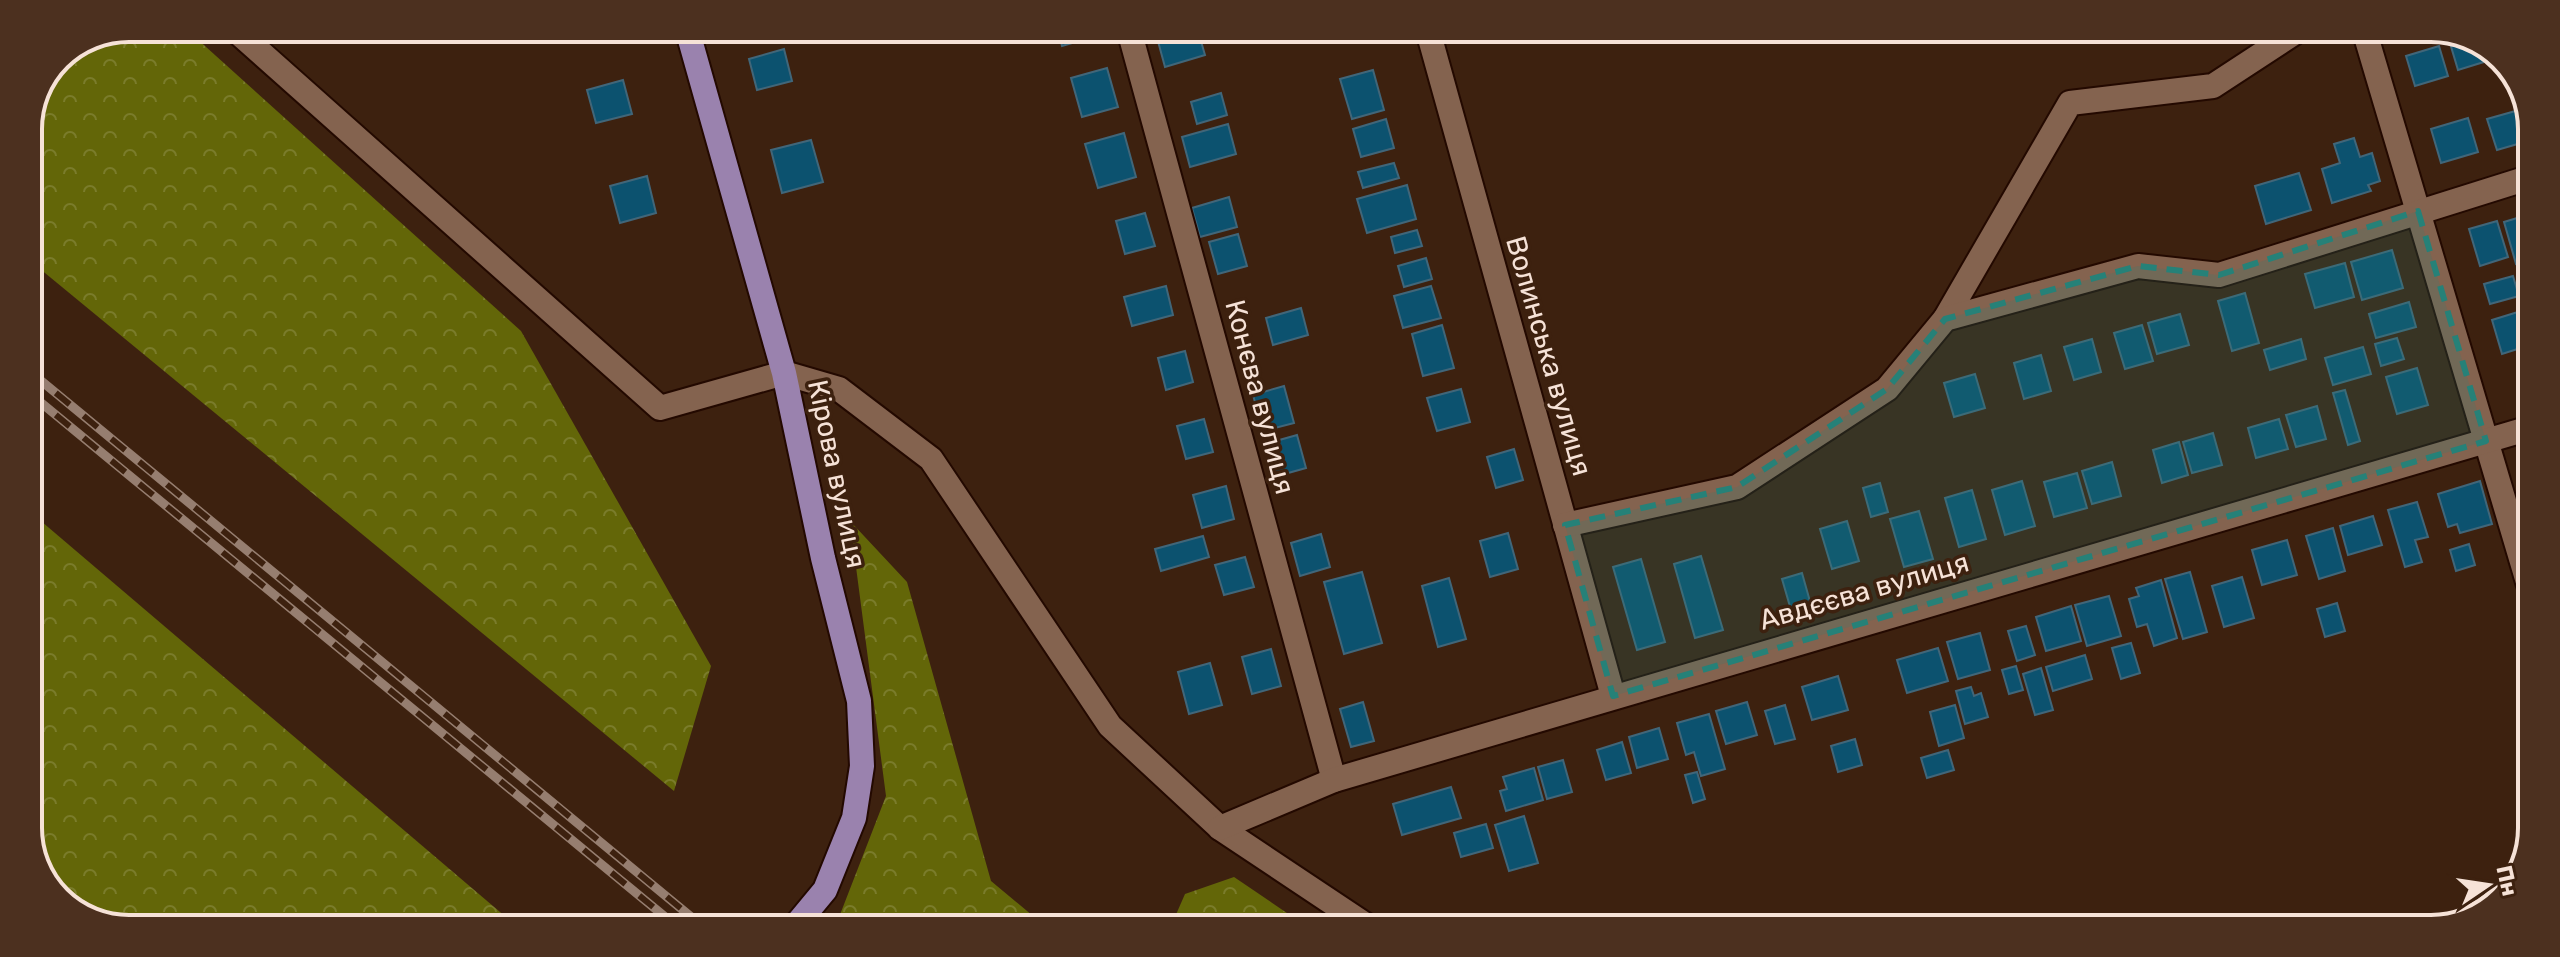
<svg xmlns="http://www.w3.org/2000/svg" width="2560" height="957" font-family="Rubik,sans-serif">
<defs>
<pattern id="forest-crowns" width="20" height="18" patternUnits="userSpaceOnUse" patternTransform="scale(2)"><rect width="20" height="18" fill="#636608"/><path d="M2 6a3 3 0 1 1 6 0M12 15a3 3 0 1 1 6 0" fill="none" stroke="#7a7c2b"/></pattern>
</defs>
<rect width="100%" height="100%" fill="#3d210f"/>
<g fill="url(#forest-crowns)">
<path d="M129 28H185L521 331 711 666 674 791 28 259V123L58 57Z"/>
<path d="M28 510 514 924 96 923 49 890 28 835Z"/>
<path d="M850 521 907 582 991 881 1045 926 836 925 886 796Z"/>
<path d="M1234 877 1306 926H1171L1185 894Z"/>
</g>
<g fill="#0c526f" stroke="#416679" stroke-width="2">
<path d="M1058 30H1095L1096 36 1062 46Z"/>
<path d="M1168 30 1198 31 1205 55 1165 67 1156 34Z"/>
<path d="M2447 33 2464 34 2482 47 2487 61 2458 70Z"/>
<path d="M2439 46 2448 76 2415 86 2406 56Z"/>
<path d="M784 49 792 81 757 90 749 59Z"/>
<path d="M1107 68 1118 107 1082 117 1071 78Z"/>
<path d="M1373 70 1384 110 1352 119 1340 79Z"/>
<path d="M623 80 632 114 596 123 587 90Z"/>
<path d="M1221 93 1227 115 1197 124 1191 102Z"/>
<path d="M2519 110 2528 141 2497 150 2487 119Z"/>
<path d="M2468 118 2478 152 2441 163 2431 129Z"/>
<path d="M1386 119 1394 148 1361 157 1353 129Z"/>
<path d="M1228 124 1236 154 1190 167 1182 137Z"/>
<path d="M1124 133 1136 177 1098 188 1085 144Z"/>
<path d="M2354 138 2360 157 2372 153 2380 181 2368 185 2371 191 2332 203 2322 169 2340 163 2334 144Z"/>
<path d="M811 140 823 182 782 193 771 150Z"/>
<path d="M1394 163 1399 178 1363 188 1358 172Z"/>
<path d="M2299 173 2311 210 2266 224 2255 186Z"/>
<path d="M647 176 656 213 620 223 610 186Z"/>
<path d="M1407 185 1416 219 1367 233 1357 199Z"/>
<path d="M1229 197 1237 227 1200 237 1192 208Z"/>
<path d="M1145 213 1155 246 1125 254 1116 221Z"/>
<path d="M2530 214 2531 260 2516 264 2504 222Z"/>
<path d="M2497 221 2508 257 2480 266 2469 229Z"/>
<path d="M1417 230 1422 246 1395 253 1391 237Z"/>
<path d="M1238 234 1247 266 1218 274 1209 242Z"/>
<path d="M2392 250 2403 288 2362 300 2351 262Z"/>
<path d="M1426 258 1432 279 1404 287 1398 266Z"/>
<path d="M2345 263 2354 297 2315 308 2305 274Z"/>
<path d="M2513 276 2519 296 2490 304 2484 284Z"/>
<path d="M1166 286 1173 315 1132 326 1124 297Z"/>
<path d="M1431 286 1441 318 1403 328 1394 296Z"/>
<path d="M2245 293 2259 343 2232 351 2218 301Z"/>
<path d="M2409 302 2416 327 2376 338 2369 314Z"/>
<path d="M1301 308 1308 335 1273 345 1266 318Z"/>
<path d="M2521 311 2530 345 2502 354 2492 320Z"/>
<path d="M2180 314 2189 345 2157 354 2148 323Z"/>
<path d="M1442 325 1454 368 1423 376 1412 334Z"/>
<path d="M2142 325 2153 361 2125 369 2114 333Z"/>
<path d="M2397 338 2404 359 2381 366 2375 344Z"/>
<path d="M2092 339 2101 372 2074 380 2064 347Z"/>
<path d="M2301 339 2306 359 2270 370 2264 350Z"/>
<path d="M2363 347 2371 374 2333 385 2325 358Z"/>
<path d="M1185 351 1193 382 1166 390 1158 358Z"/>
<path d="M2041 355 2051 391 2024 399 2014 363Z"/>
<path d="M2417 368 2428 405 2397 414 2386 377Z"/>
<path d="M1975 374 1985 408 1954 417 1944 383Z"/>
<path d="M1284 386 1294 423 1263 431 1253 395Z"/>
<path d="M1461 389 1470 422 1437 431 1427 398Z"/>
<path d="M2345 390 2360 441 2348 445 2333 393Z"/>
<path d="M2317 406 2326 439 2296 447 2286 415Z"/>
<path d="M1204 419 1213 452 1186 459 1177 426Z"/>
<path d="M2279 419 2288 449 2256 458 2248 428Z"/>
<path d="M2213 433 2222 465 2192 473 2183 442Z"/>
<path d="M1297 435 1306 468 1274 477 1265 444Z"/>
<path d="M2179 442 2188 475 2162 483 2153 450Z"/>
<path d="M1514 449 1523 480 1496 488 1487 457Z"/>
<path d="M2112 462 2121 496 2092 504 2082 471Z"/>
<path d="M2077 473 2087 508 2054 517 2044 482Z"/>
<path d="M2022 481 2035 526 2005 535 1992 490Z"/>
<path d="M2480 481 2492 524 2460 533 2457 524 2448 527 2438 494Z"/>
<path d="M1880 483 1888 512 1871 517 1863 488Z"/>
<path d="M1226 486 1234 519 1202 528 1193 495Z"/>
<path d="M1972 490 1986 539 1959 547 1945 498Z"/>
<path d="M2417 502 2428 537 2415 540 2422 562 2405 567 2388 510Z"/>
<path d="M1919 511 1933 559 1904 567 1890 519Z"/>
<path d="M2373 516 2382 545 2348 555 2340 526Z"/>
<path d="M1847 521 1859 561 1832 569 1820 529Z"/>
<path d="M2333 528 2345 571 2319 579 2306 536Z"/>
<path d="M1508 533 1518 569 1490 577 1480 541Z"/>
<path d="M1321 534 1330 567 1300 576 1291 543Z"/>
<path d="M1203 536 1209 557 1161 571 1155 549Z"/>
<path d="M2287 540 2297 575 2262 585 2252 550Z"/>
<path d="M2469 544 2475 565 2456 571 2450 550Z"/>
<path d="M1701 556 1723 630 1695 638 1674 564Z"/>
<path d="M1245 557 1254 587 1224 595 1215 565Z"/>
<path d="M1641 559 1665 642 1637 650 1613 567Z"/>
<path d="M1362 572 1382 643 1344 654 1324 582Z"/>
<path d="M2190 572 2207 632 2183 639 2165 579Z"/>
<path d="M1802 573 1811 605 1791 610 1782 579Z"/>
<path d="M2242 577 2254 618 2224 627 2212 586Z"/>
<path d="M1449 578 1466 639 1438 647 1422 586Z"/>
<path d="M2161 580 2177 638 2154 646 2147 624 2137 627 2129 599 2139 596 2136 588Z"/>
<path d="M2109 596 2121 636 2087 646 2075 605Z"/>
<path d="M2337 603 2345 631 2325 637 2317 609Z"/>
<path d="M2071 606 2081 641 2046 651 2036 617Z"/>
<path d="M2026 626 2035 655 2017 661 2008 631Z"/>
<path d="M1980 633 1990 670 1958 679 1947 642Z"/>
<path d="M2131 643 2140 673 2121 679 2112 648Z"/>
<path d="M1938 648 1948 681 1907 693 1897 660Z"/>
<path d="M1271 649 1281 686 1252 694 1242 657Z"/>
<path d="M2085 655 2092 679 2053 691 2046 667Z"/>
<path d="M1210 663 1222 705 1189 714 1178 672Z"/>
<path d="M2016 666 2023 690 2009 694 2002 670Z"/>
<path d="M2041 668 2053 710 2035 715 2023 674Z"/>
<path d="M1838 676 1848 710 1812 720 1802 687Z"/>
<path d="M1971 687 1974 696 1981 693 1988 717 1965 724 1956 691Z"/>
<path d="M1363 702 1374 741 1351 747 1340 709Z"/>
<path d="M1747 702 1757 735 1726 744 1716 711Z"/>
<path d="M1785 705 1795 739 1775 744 1765 711Z"/>
<path d="M1955 705 1964 738 1939 746 1930 712Z"/>
<path d="M1709 714 1725 769 1701 776 1694 752 1686 755 1677 723Z"/>
<path d="M1659 728 1668 759 1637 768 1629 737Z"/>
<path d="M1855 739 1862 765 1838 772 1831 746Z"/>
<path d="M1622 742 1631 773 1606 780 1597 750Z"/>
<path d="M1948 750 1954 770 1927 778 1921 758Z"/>
<path d="M1563 760 1572 792 1547 799 1538 767Z"/>
<path d="M1534 768 1543 800 1506 811 1500 791 1507 789 1503 777Z"/>
<path d="M1697 772 1705 799 1693 803 1685 775Z"/>
<path d="M1451 787 1461 818 1402 835 1393 804Z"/>
<path d="M1524 816 1538 863 1509 871 1495 825Z"/>
<path d="M1486 824 1493 848 1461 857 1454 833Z"/>
</g>
<g fill="none" stroke-linecap="round" stroke-linejoin="round">
<defs>
<g id="minor">
<path d="M233 28 660 408 784 373 839 389 931 459 1110 726 1220 828 1367 926"/>
<path d="M1129 30 1334 780"/>
<path d="M1428 31 1613 696"/>
<path d="M2365 33 2528 582"/>
<path d="M1945 319 2070 103 2213 86 2294 33"/>
<path d="M1565 525 1737 487 1887 389 1945 319 2138 266 2219 275 2531 177"/>
<path d="M1220 828 1334 780 2530 428"/>
</g>
<path id="major" d="M687 29 784 373 823 558 859 701 862 766 854 818 825 890 796 925"/>
</defs>
<use href="#minor" stroke="#230900" stroke-width="28"/>
<use href="#major" stroke="#230900" stroke-width="28"/>
<use href="#minor" stroke="#84634f" stroke-width="24"/>
<use href="#major" stroke="#9a82ae" stroke-width="24"/>
<defs>
<g id="rail">
<path d="M28 370 701 925"/>
<path d="M28 392 675 925"/>
</g>
</defs>
<use href="#rail" stroke="#967e70" stroke-width="9"/>
<use href="#rail" stroke="#3d210f" stroke-width="6" stroke-dasharray="18" stroke-linecap="butt"/>
</g>
<path fill="#268178" fill-opacity="0.2" stroke="#268178" stroke-width="6" stroke-dasharray="16 10" stroke-linejoin="round" d="M2418 211 2486 441 1613 696 1565 525 1737 487 1887 389 1945 319 2138 266 2219 275Z"/>
<g text-anchor="middle" dominant-baseline="central" stroke-width="7" stroke-linejoin="round" paint-order="stroke">
<g font-size="28" fill="#f6e2d7" stroke="#3d210f">
<text transform="translate(1549 356) rotate(74)">Волинська вулиця</text>
<text transform="translate(1260 397) rotate(75)">Конєва вулиця</text>
<text transform="translate(837 474) rotate(78)">Кірова вулиця</text>
<text transform="translate(1864 591) rotate(-16)">Авдєєва вулиця</text>
</g>
</g>
<path d="M0 0H2560V957H0ZM129 42H2431A87 87 0 0 1 2518 129V828A87 87 0 0 1 2431 915H129A87 87 0 0 1 42 828V129A87 87 0 0 1 129 42Z" fill="#4c301f" fill-rule="evenodd"/>
<path fill="none" stroke="#f6e2d7" stroke-width="4" d="M129 42H2431A87 87 0 0 1 2518 129V828A87 87 0 0 1 2431 915H129A87 87 0 0 1 42 828V129A87 87 0 0 1 129 42Z"/>
<g transform="translate(2488 885) rotate(77)" stroke="#3d210f" stroke-width="6" paint-order="stroke">
<path d="M0-6L14 30L0 20L-14 30Z" fill="#f6e2d7"/>
<text y="-12" font-size="22" font-weight="bold" text-anchor="middle" fill="#f6e2d7">Пн</text>
</g>
</svg>
